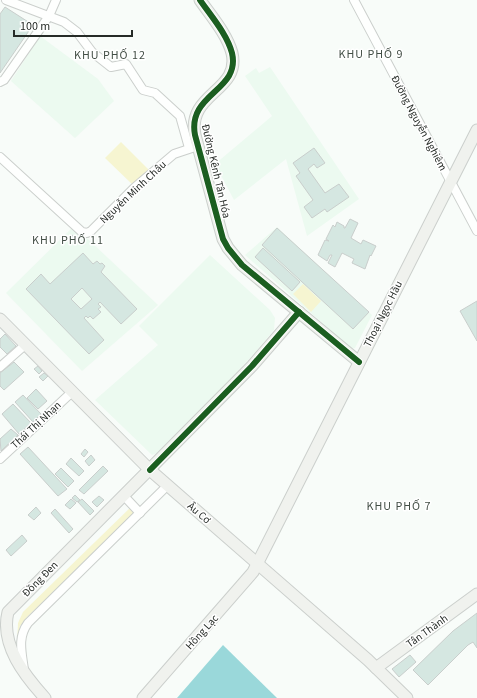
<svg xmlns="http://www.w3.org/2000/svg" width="477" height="698" font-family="'Source Sans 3',sans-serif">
<rect width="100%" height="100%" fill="#f8fcf9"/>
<g fill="#ecfaf0">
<path d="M40 36 98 79 114 101 75 138 11 81Z"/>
<path d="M270 67 359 199 307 236 286 159 234 200 215 164 272 116 245 76 256 68 259 73Z"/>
<path d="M74 226 158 305 82 371 6 293Z"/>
<path d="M277 227 372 315 355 348 352 349 245 255Z"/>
<path d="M210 255 270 310 275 318 274 330 251 357 209 401 157 453 152 455 95 400 158 345 139 326Z"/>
</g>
<g fill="#f6f5d1">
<path d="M121 142 149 170 133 185 105 158Z"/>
<path d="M303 284 321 301 311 312 293 294Z"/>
<path d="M132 506 137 512 27 617 20 626 17 644 18 623 23 612Z"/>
</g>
<path fill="#9ad8da" d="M223 645 277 698H177Z"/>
<g fill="#d5e7e1" stroke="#c9cecc" fill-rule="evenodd">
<path d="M5 7 33 25 0 73V14Z"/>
<path d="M314 148 325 163 317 168 314 164 308 169 325 193 339 184 349 197 327 212 325 209 312 218 304 207 313 200 296 176 300 173 293 163Z"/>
<path d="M350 219 358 223 351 238 361 244 363 240 376 246 371 256 370 255 365 269 352 263 354 259 342 253 335 267 328 263 332 255H330L327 261 318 255 325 240 329 241 326 239 333 225 335 227 337 222 344 226V228H345Z"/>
<path d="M277 228 369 312 353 329 262 245Z"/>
<path d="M72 235 79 241 76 244 70 237Z"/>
<path d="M263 248 300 282 292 291 255 257Z"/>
<path d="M83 253 93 264 97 261 100 264 102 263 105 266 101 272 137 309 121 324 100 302 98 304 101 307 98 309 101 312 93 319 90 316 88 318 86 316 84 318 104 340 89 354 26 289 41 274 50 284ZM82 288 92 299 81 309 71 299Z"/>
<path d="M477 301V341L460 311Z"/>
<path d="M5 334 16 346 7 354 0 347V339Z"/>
<path d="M14 362 24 372 4 390 0 386V373Z"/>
<path d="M38 366 42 371 39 374 34 369Z"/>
<path d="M44 373 48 376 43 381 39 377Z"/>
<path d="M36 389 47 401 38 409 27 398Z"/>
<path d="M23 395 41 414 33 422 15 402Z"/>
<path d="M13 404 31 423 19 434 2 414Z"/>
<path d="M11 429 18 435 1 451 0 439Z"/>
<path d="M28 447 67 489 58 496 20 454Z"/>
<path d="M85 449 88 452 84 457 81 454Z"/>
<path d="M91 455 95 460 89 466 85 461Z"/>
<path d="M71 458 84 471 79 476 66 464Z"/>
<path d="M103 466 108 471 84 494 79 490Z"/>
<path d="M61 468 74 481 68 487 55 474Z"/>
<path d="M75 495 80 500 77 502 72 498Z"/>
<path d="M99 496 104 500 97 507 92 502Z"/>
<path d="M71 499 76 503 70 509 65 505Z"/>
<path d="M82 499 94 511 90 515 78 502Z"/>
<path d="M36 507 41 513 34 520 28 515Z"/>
<path d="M55 509 73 529 69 533 51 513Z"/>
<path d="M22 535 27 541 11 556 6 550Z"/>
<path d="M477 613V648L473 642 468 645 428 685 413 670 453 631Z"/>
<path d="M410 655 416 662 399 677 392 669Z"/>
</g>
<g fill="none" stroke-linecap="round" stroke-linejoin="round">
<defs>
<g id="street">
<path d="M6 0 64 22 77 32 92 52 111 67 126 64 143 90 155 93 180 116 189 148"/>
<path d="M354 0 477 231"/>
<path d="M0 82 4 80 49 16 56 0"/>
<path d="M0 157 82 232 87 233 91 231 134 188 174 154 198 146"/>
<path d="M0 367 25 345"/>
<path d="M0 459 72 392"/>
<path d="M124 496 140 513"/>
<path d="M24 670C22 653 17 638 28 623L168 485"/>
</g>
<g id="secondary">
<path d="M200 0C211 16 227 34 232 53 241 91 187 93 195 135L223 239 228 248 242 265 359 362"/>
<path d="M0 319 150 470 368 660 407 698"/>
<path d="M376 668 477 594"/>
<path d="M45 698C25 676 0 645 8 612L252 366 299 312"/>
<path d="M143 698 253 572 477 130"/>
</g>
</defs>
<use href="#street" stroke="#cbcfcc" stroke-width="10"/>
<use href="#secondary" stroke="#cbcfcc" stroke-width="13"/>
<use href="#street" stroke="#fefffe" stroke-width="8"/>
<use href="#secondary" stroke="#f0f2ee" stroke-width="11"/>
<defs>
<g id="cycleway">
<path d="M200 0C211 16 227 34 232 53 241 91 187 93 195 135L223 239 228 248 242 265 359 362"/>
<path d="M150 470 252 366 299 312"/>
</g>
</defs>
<use href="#cycleway" stroke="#fff" stroke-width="8"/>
<use href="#cycleway" stroke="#1b5e20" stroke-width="6"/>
</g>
<g text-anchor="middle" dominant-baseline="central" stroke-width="3" stroke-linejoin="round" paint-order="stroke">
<g font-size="11" fill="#262b27" stroke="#fff">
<text transform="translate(419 123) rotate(62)">Đường Nguyễn Nghiêm</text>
<text transform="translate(216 171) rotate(77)">Đường Kênh Tân Hóa</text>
<text transform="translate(133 192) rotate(-43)">Nguyễn Minh Châu</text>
<text transform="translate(383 314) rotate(-63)">Thoại Ngọc Hầu</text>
<text transform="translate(36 425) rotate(-43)">Thái Thị Nhạn</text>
<text transform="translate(199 513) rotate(41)">Âu Cơ</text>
<text transform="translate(40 579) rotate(-45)">Đồng Đen</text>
<text transform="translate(427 631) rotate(-36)">Tân Thành</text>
<text transform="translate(202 632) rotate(-48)">Hồng Lạc</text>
</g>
<g font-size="12" letter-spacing="1" fill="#434f46" stroke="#fff">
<text x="371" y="54">KHU PHỐ 9</text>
<text x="110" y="55">KHU PHỐ 12</text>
<text x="68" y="240">KHU PHỐ 11</text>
<text x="399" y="506">KHU PHỐ 7</text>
</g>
</g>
<path d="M14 30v6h118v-6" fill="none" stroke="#262b27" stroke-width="2"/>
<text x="20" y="30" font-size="12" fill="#262b27" stroke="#ffffff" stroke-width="3" paint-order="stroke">100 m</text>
</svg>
